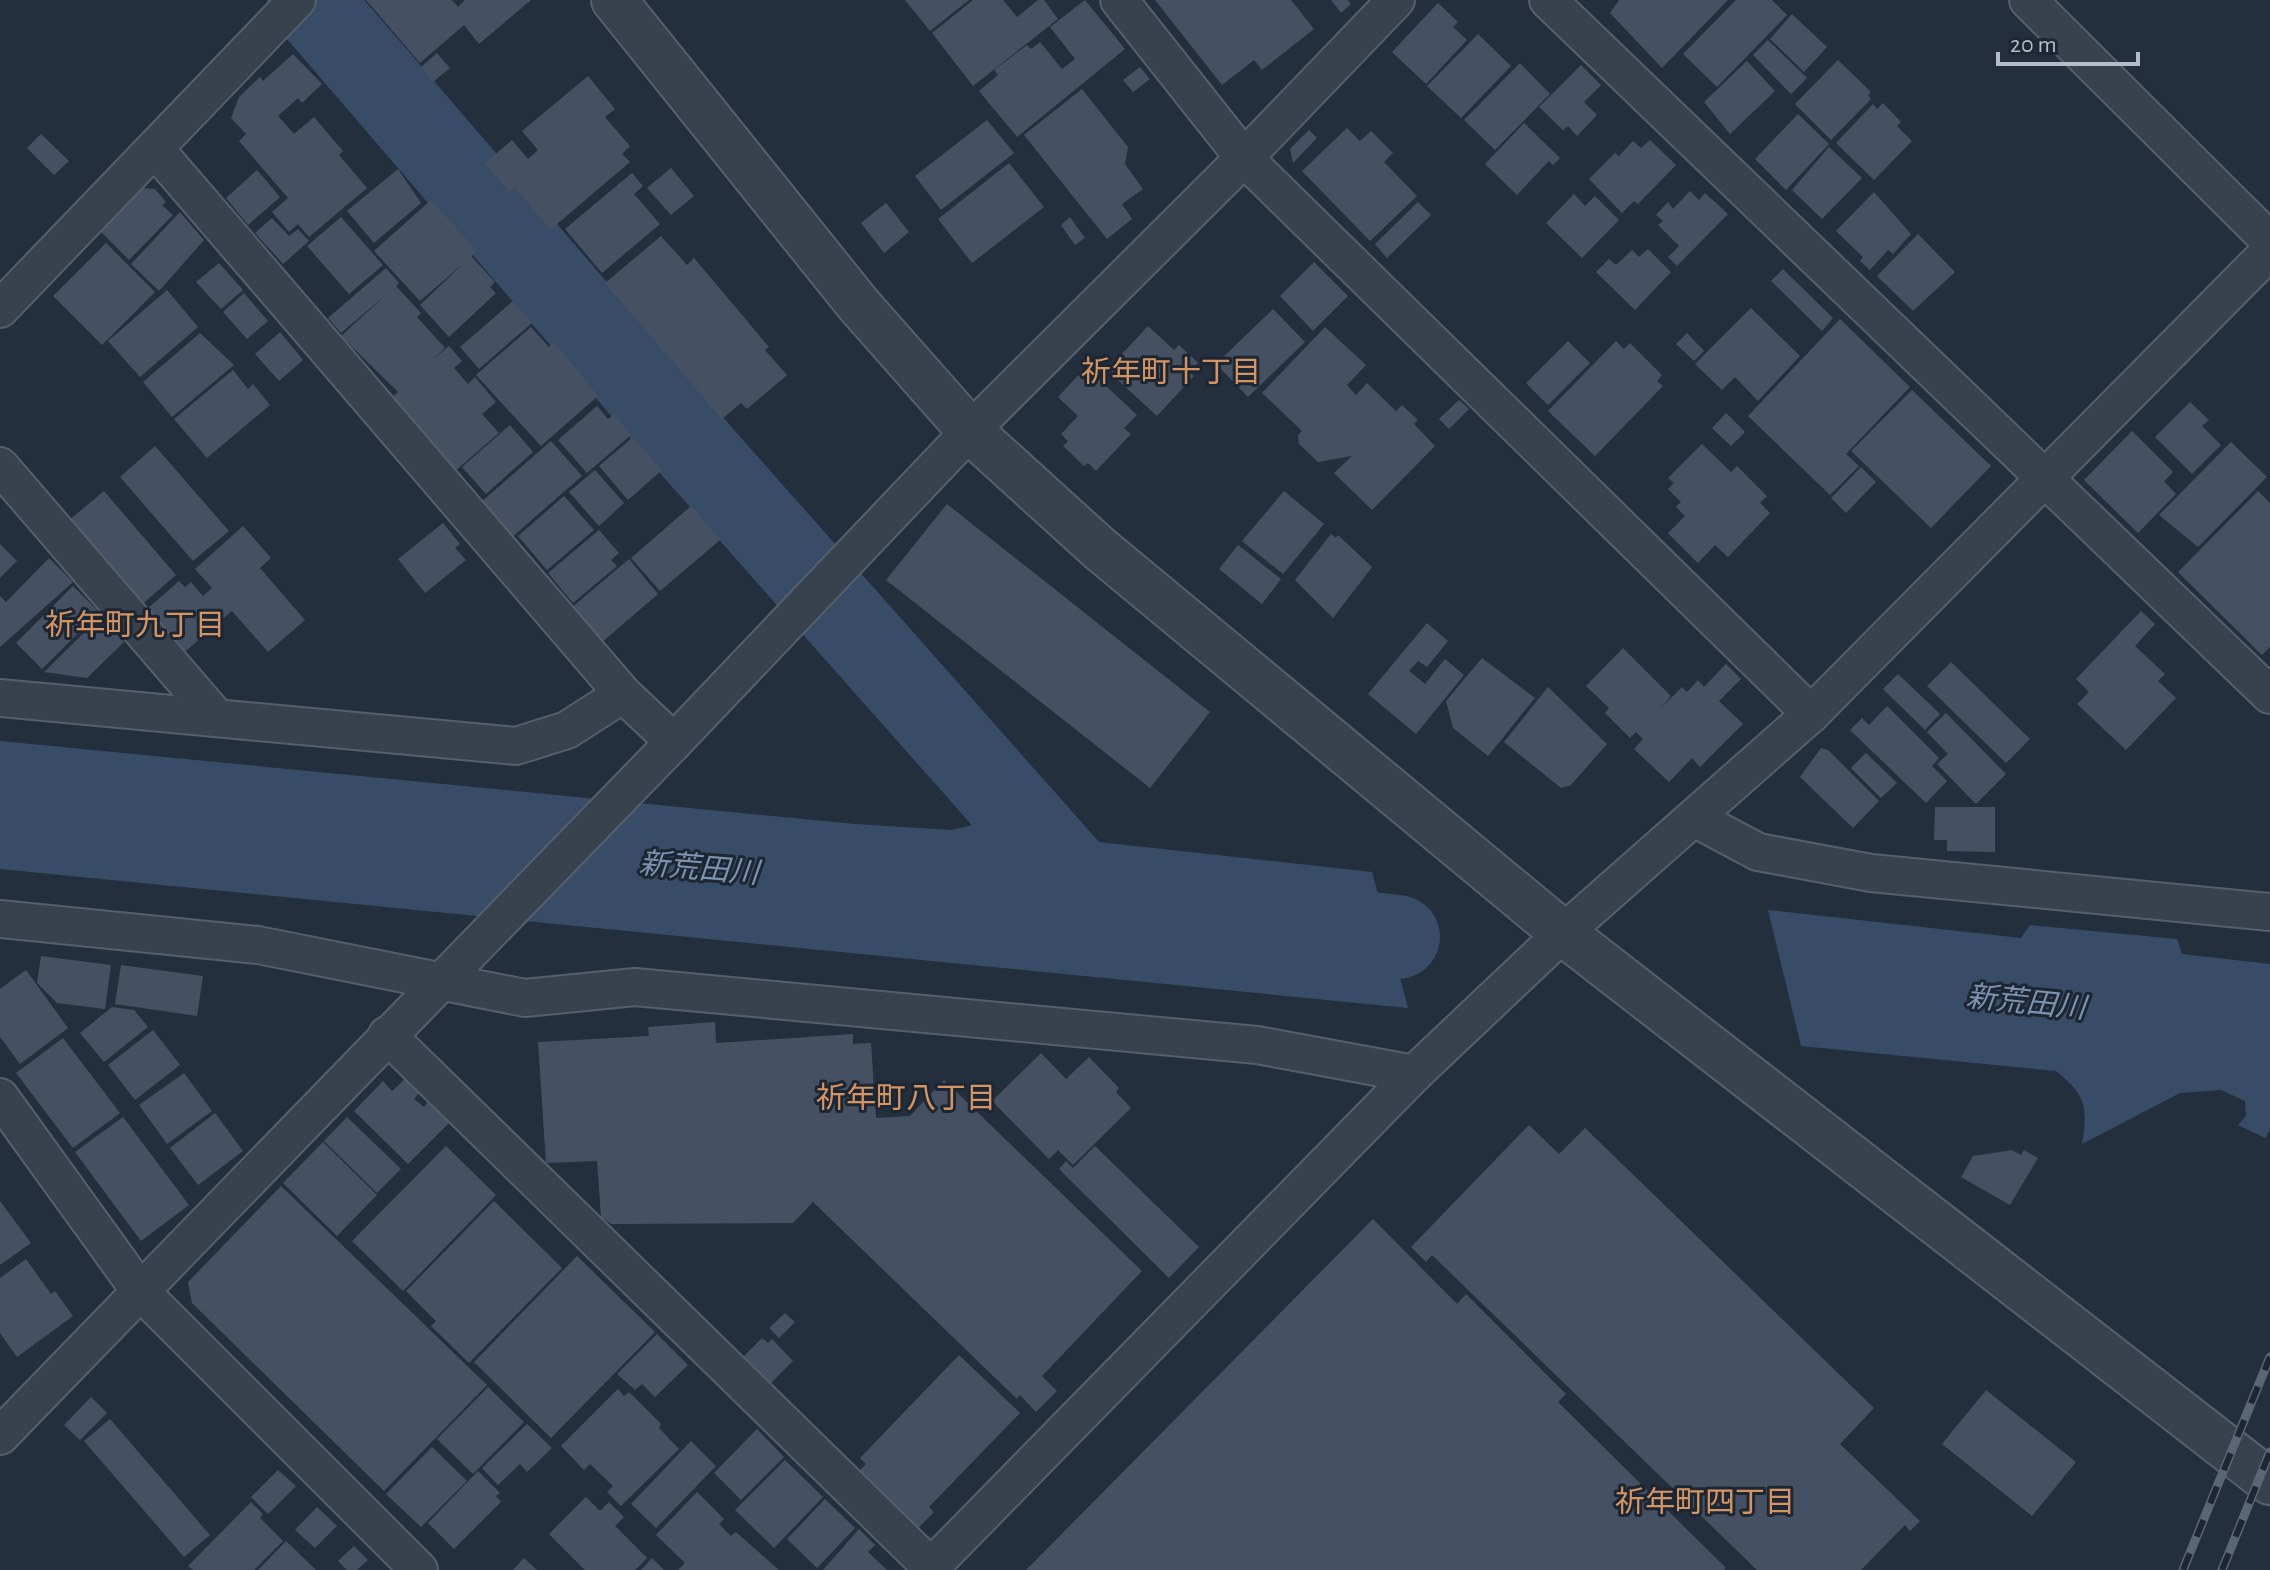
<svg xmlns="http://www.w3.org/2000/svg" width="2270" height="1570" viewBox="0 0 2270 1570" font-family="'Alegreya Sans','Noto Sans JP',sans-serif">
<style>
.water{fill:#394c67}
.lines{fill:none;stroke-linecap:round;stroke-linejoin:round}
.river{stroke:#394c67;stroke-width:84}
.building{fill:#455162}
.minor-casing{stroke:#565f6c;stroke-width:40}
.tertiary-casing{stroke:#565f6c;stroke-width:48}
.minor{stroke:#38414e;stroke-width:36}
.tertiary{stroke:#38414e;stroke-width:44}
.rail-casing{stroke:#5a6575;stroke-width:9}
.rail{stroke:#1d2633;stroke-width:6;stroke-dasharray:18;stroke-linecap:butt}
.labels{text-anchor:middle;stroke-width:6;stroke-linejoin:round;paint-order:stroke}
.neighbourhood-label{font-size:30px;fill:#d59563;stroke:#1d2633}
.water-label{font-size:30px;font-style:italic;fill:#7c92b1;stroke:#1d2633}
</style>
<rect width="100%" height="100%" fill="#242f3e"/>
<g class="water">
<polygon points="0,741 855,824 952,830 980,823 1051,821 1080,840 1372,872 1408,1008 0,869"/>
<path d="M1768,910L2021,938L2030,925L2177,939L2182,954L2270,964V1130L2265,1138L2238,1125L2246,1116L2245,1101L2221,1090L2180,1093L2082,1144C2088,1107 2086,1095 2056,1071L1801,1046Z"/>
</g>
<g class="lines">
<g class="river">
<polyline points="309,0 701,456 1097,903"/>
<polyline points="1273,923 1398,937"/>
</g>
</g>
<g class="building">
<polygon points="366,0 452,0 458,7 465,0 531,0 479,44 464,25 420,63"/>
<polygon points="905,0 969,0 930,31"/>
<polygon points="973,0 1003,0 1017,17 1038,0 1044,0 1058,19 973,86 932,33"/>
<polygon points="1085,0 1125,49 1017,137 979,91 998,75 994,70 1027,45 1031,49 1040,42 1062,69 1075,59 1050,27"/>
<polygon points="1155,0 1291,0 1314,29 1262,70 1254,60 1222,85"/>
<polygon points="1331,0 1348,0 1351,4 1341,13"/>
<polygon points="1619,0 1728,0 1662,68 1610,13"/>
<polygon points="1736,0 1772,0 1787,15 1717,87 1683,54"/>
<polygon points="1438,3 1458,22 1453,27 1467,40 1426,84 1392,52"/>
<polygon points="1792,14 1827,47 1804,72 1770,39"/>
<polygon points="1478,34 1511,66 1461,118 1427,86"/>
<polygon points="1768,40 1807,78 1791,94 1753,55"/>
<polygon points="437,53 450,68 433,82 421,67"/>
<polygon points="293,54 322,84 302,103 298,98 278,116 294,134 314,117 343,151 339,155 367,188 309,237 298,224 289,232 272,212 288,198 239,141 246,134 231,118 239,97 260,77 263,81"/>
<polygon points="1838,60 1871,92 1868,95 1871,99 1831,140 1795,104"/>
<polygon points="1747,61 1775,91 1730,134 1704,102"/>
<polygon points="1520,63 1550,94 1495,150 1464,120"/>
<polygon points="1581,65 1601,85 1584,102 1597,115 1577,136 1568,126 1563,130 1539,107"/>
<polygon points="1140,67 1150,79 1133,92 1123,80"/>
<polygon points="588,76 615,109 605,117 630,146 622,154 630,162 550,230 515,187 509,192 485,163 512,140 528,159 538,150 522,131"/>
<polygon points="1082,89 1128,147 1125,164 1143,189 1122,204 1132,219 1107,239 1024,135"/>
<polygon points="1883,103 1901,122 1897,126 1912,141 1874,180 1836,143 1873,104 1877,109"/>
<polygon points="1798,114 1829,144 1786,190 1755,159"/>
<polygon points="987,120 1014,153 941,210 915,176"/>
<polygon points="1524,123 1560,158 1553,165 1549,161 1517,195 1485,164"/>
<polygon points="1347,128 1360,141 1371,131 1393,153 1384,162 1417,196 1370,241 1302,171"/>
<polygon points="1309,130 1317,138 1293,163 1290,149"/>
<polygon points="41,134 69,161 54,175 27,148"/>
<polygon points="1650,140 1676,165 1638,204 1634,201 1622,213 1589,179 1615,153 1619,156 1633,141 1641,148"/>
<polygon points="1829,147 1862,178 1822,219 1792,190"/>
<polygon points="1009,163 1044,207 972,263 938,219"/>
<polygon points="671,168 694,196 671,215 647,188"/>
<polygon points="398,169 421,203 374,243 347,211"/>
<polygon points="257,170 280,197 248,225 226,198"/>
<polygon points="632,173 643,186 634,194 660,224 602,273 565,229"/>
<polygon points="143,188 155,189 166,202 162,205 173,215 129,260 101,232"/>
<polygon points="1690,191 1699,200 1705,193 1728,214 1677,266 1668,257 1679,246 1658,225 1663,221 1656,215 1668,202 1673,209"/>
<polygon points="1874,192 1911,234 1893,254 1888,250 1870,270 1860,261 1863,257 1836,231"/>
<polygon points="1574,194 1585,206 1595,196 1619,220 1582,258 1546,223"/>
<polygon points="431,200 477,251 471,256 495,282 490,287 496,293 449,337 420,305 464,263 420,301 374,251"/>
<polygon points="1418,202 1431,215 1387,258 1375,244"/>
<polygon points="886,203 909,232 884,253 861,223"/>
<polygon points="180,212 204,240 159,291 131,264"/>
<polygon points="341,217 383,265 349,294 307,246"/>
<polygon points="1070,217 1085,238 1075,245 1061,225"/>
<polygon points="272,218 289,236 298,229 309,241 283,264 255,233"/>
<polygon points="1918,234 1955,272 1913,311 1877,276"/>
<polygon points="661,236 687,265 694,258 769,347 765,350 787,375 747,409 741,403 722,419 605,283"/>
<polygon points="106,243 155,292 102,345 53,296"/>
<polygon points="1648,249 1671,272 1635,310 1596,272 1609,259 1616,265 1632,250 1639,257"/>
<polygon points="1314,262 1348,296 1313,331 1280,296"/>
<polygon points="219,263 243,290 221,309 196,282"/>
<polygon points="386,268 399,283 396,286 421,313 417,317 445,348 431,361 449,346 462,361 454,368 468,384 475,377 496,402 482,414 499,433 454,472 390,399 398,392 341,336 387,294 341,333 328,318"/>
<polygon points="1783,269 1833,318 1822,331 1771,281"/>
<polygon points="167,290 198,327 140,377 108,341"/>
<polygon points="244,293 268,321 247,339 223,312"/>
<polygon points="513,301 532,323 479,369 460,347"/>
<polygon points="1751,308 1800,356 1758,401 1735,377 1722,390 1695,364"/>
<polygon points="1273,309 1305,342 1248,397 1216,364"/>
<polygon points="1840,319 1910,387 1846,454 1859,466 1830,495 1748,416"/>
<polygon points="1148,326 1174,350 1179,345 1198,363 1189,372 1194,376 1157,416 1107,370"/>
<polygon points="531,327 549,347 554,342 598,396 541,446 476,375"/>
<polygon points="1325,327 1366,365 1347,385 1356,395 1367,383 1396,411 1402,405 1418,420 1414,424 1435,446 1372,510 1334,473 1352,456 1318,462 1299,444 1298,435 1302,431 1262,393"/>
<polygon points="280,332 303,360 279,381 255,354"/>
<polygon points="200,333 234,365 172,417 143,382"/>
<polygon points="1687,333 1704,351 1694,361 1676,344"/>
<polygon points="1568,341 1590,363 1548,405 1526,383"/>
<polygon points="1616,341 1624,349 1630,343 1662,375 1657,381 1663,386 1595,456 1548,411"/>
<polygon points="1086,367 1137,415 1124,428 1131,434 1096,471 1088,463 1084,466 1063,446 1068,441 1061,434 1078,416 1058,397"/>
<polygon points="233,370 248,389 253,384 270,405 207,458 174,419"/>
<polygon points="1912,390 1991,466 1931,528 1851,451"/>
<polygon points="1459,400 1469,409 1449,429 1439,419"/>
<polygon points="2190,402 2209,420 2202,426 2221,445 2192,474 2155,437"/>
<polygon points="597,406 608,419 614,414 631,435 587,473 558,440"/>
<polygon points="1726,413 1745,432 1731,446 1712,428"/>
<polygon points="510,425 533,452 486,494 462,467"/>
<polygon points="2132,431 2173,472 2164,481 2176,494 2138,533 2084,480"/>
<polygon points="633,437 662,470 628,500 599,466"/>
<polygon points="551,441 582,476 511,538 480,503"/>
<polygon points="2231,442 2267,477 2198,547 2159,515"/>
<polygon points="1702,444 1731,472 1737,466 1767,496 1760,503 1770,513 1728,557 1715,545 1698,563 1668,533 1685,516 1676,507 1681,502 1668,489 1674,483 1668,478"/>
<polygon points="155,446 229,531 193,561 120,477"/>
<polygon points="1861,467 1876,482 1846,513 1831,498"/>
<polygon points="595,470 624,503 599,526 569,492"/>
<polygon points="104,491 176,575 140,606 68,521"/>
<polygon points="1284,491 1324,524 1283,574 1242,541"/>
<polygon points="2258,491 2270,503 2270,647 2262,655 2178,572"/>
<polygon points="564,496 594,530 547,570 518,536"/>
<polygon points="947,504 1210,712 1150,788 886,580"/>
<polygon points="691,506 720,540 660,591 631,558"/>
<polygon points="443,523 460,544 455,548 466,560 425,593 398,559"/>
<polygon points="243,526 271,558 260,568 305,620 268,652 232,611 181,655 145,611 179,581 185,587 191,582 203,596 212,588 195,569"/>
<polygon points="599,530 619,553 611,560 617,566 573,603 548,573"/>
<polygon points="1331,534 1336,538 1338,535 1372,567 1333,618 1295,580"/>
<polygon points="0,544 17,561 0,578"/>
<polygon points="1238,545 1281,579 1262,604 1219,569"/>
<polygon points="49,558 73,582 0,647 0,596 6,602"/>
<polygon points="629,559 658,594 601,643 571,608"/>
<polygon points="73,586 99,612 42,669 16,643"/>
<polygon points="2141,611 2155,624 2135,646 2165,674 2158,681 2176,698 2126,750 2077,704 2089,692 2076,679"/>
<polygon points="100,617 124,642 87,678 44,672"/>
<polygon points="1427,623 1448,641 1427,667 1418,661 1409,671 1425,684 1445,659 1464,675 1416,734 1368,694"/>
<polygon points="1623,648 1671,696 1660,709 1682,687 1687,692 1698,680 1704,687 1726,664 1741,679 1719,701 1743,724 1700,767 1692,758 1669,782 1634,749 1643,739 1636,732 1630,738 1605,713 1609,708 1586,686"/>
<polygon points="1482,658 1535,698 1488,756 1453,728 1446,701"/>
<polygon points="1951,662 2030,739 2006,763 1927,686"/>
<polygon points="1898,674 1940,714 1925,730 1883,689"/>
<polygon points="1548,687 1607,744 1571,785 1561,788 1504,742"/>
<polygon points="1887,706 1939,758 1932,766 1947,781 1926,803 1850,730 1862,718 1869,725"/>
<polygon points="1946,713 2006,774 1976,804 1937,764 1948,754 1927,732"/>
<polygon points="1821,748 1828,750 1879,801 1853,828 1800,777"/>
<polygon points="1866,753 1897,783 1881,798 1851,768"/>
<polygon points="1935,807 1995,807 1995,852 1947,851 1947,840 1934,840"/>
<polygon points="41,956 111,965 105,1009 57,1003 37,983"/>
<polygon points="121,965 203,976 197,1016 115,1004"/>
<polygon points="26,970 68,1028 20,1064 0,1037 0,989"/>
<polygon points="112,1007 134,1010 148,1027 104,1062 80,1033"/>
<polygon points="715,1022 716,1043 853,1034 853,1044 871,1043 876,1118 910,1116 944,1080 1142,1271 1042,1376 1057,1391 1036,1412 1020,1395 1017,1399 813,1202 793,1223 611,1224 601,1217 597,1161 546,1163 538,1042 649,1036 648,1027"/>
<polygon points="153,1030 180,1065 135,1100 108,1065"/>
<polygon points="63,1038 120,1113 73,1148 16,1073"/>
<polygon points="1041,1053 1066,1079 1089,1057 1119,1088 1116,1092 1131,1108 1073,1165 1058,1150 1049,1159 992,1101"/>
<polygon points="184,1073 212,1111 167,1144 139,1105"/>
<polygon points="405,1079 419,1093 414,1099 424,1107 428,1102 449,1123 408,1164 354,1111 383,1081 392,1091"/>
<polygon points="215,1113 243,1151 198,1185 170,1148"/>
<polygon points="123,1117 189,1205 141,1241 75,1152"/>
<polygon points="347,1117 401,1169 377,1193 324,1141"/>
<polygon points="1529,1125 1559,1154 1585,1128 1874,1408 1840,1444 1920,1521 1910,1531 1905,1525 1861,1570 1757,1570 1432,1255 1426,1262 1411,1247"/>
<polygon points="323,1142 377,1195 337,1236 283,1183"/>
<polygon points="446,1146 496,1195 403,1291 352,1241"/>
<polygon points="1095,1146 1199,1247 1169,1278 1059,1169 1066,1161 1073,1168"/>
<polygon points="2012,1150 2021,1155 2024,1150 2038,1158 2010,1205 1961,1177 1973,1156"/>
<polygon points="281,1186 487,1385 384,1491 192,1303 188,1282"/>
<polygon points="0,1201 31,1243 0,1265"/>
<polygon points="494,1201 562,1268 469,1363 431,1326 436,1321 406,1291"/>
<polygon points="1373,1219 1457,1304 1466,1294 1566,1394 1558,1402 1726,1568 1724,1570 1026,1570"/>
<polygon points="577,1256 655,1332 551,1438 474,1362"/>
<polygon points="26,1259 51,1294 55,1291 73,1316 17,1357 0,1333 0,1278"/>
<polygon points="785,1313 795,1322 779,1338 769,1328"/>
<polygon points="657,1334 688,1365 655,1397 642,1384 635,1390 617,1374"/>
<polygon points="762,1338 768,1343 772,1339 793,1361 770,1384 743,1357"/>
<polygon points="959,1355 1020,1413 929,1507 934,1512 918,1528 859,1471 866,1464 860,1458"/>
<polygon points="488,1387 524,1422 473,1474 437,1439"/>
<polygon points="618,1389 624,1396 629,1392 661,1424 659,1428 679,1449 621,1506 607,1492 613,1486 590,1464 584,1470 561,1446"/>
<polygon points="1986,1390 2076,1462 2032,1516 1942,1444"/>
<polygon points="91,1397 107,1413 80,1440 64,1425"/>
<polygon points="110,1419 210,1535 184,1557 84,1441"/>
<polygon points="527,1424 552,1448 527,1472 520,1464 498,1485 482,1468"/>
<polygon points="757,1429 784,1457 741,1500 714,1473"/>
<polygon points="691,1441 716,1466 656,1528 631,1504"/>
<polygon points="432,1447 467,1481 421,1527 386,1494"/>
<polygon points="785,1460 823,1497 774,1548 735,1510"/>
<polygon points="278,1470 296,1486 268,1514 251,1497"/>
<polygon points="478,1471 500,1493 496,1496 501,1502 454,1549 428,1523"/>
<polygon points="697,1492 724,1519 719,1524 731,1536 736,1532 779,1570 678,1570 685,1563 656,1535"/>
<polygon points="586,1497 600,1511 609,1502 624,1517 615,1526 647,1558 635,1570 585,1570 549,1534"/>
<polygon points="825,1499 855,1528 817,1568 787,1539"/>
<polygon points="251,1502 263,1514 260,1518 283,1541 254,1570 193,1570 188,1566"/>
<polygon points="317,1507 337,1526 315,1548 295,1530"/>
<polygon points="859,1529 875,1545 868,1552 887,1570 823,1570"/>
<polygon points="286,1541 316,1570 258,1570"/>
<polygon points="354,1546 368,1560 357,1570 347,1570 338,1561"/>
<polygon points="524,1558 537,1570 513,1570"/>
<polygon points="652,1558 664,1570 641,1570"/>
</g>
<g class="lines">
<g class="minor-casing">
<g id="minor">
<polyline points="1119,0 1244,158 1811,714"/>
<polyline points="1548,0 2270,695"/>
<polyline points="2028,0 2270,241"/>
<polyline points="156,150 623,694 674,742"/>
<polyline points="0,309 297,0"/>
<polyline points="0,466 216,717"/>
<polyline points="0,698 516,746 567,730 623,694"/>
<polyline points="1696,819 1758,852 1871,873 2270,912"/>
<polyline points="0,919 258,945 525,998 635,987 1257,1045 1414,1074"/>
<polyline points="387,1035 931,1567"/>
<polyline points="0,1097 140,1291 419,1570"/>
<polyline points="0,1436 674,742 970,431 1244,158 1396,0"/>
<polyline points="928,1570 1414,1074 1563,933 1811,714 2270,251"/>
</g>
</g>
<g class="tertiary-casing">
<polyline id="tertiary" points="614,0 858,304 970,431 1100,549 1563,933 2270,1482"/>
</g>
<use href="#minor" class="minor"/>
<use href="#tertiary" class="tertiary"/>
<g class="rail-casing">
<g id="rail">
<polyline points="2183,1570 2270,1357"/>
<polyline points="2222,1570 2270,1452"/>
</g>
</g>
<use href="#rail" class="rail"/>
</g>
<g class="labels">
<g class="neighbourhood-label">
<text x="1171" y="382">祈年町十丁目</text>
<text x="135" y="635">祈年町九丁目</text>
<text x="906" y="1108">祈年町八丁目</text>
<text x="1705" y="1512">祈年町四丁目</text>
</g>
<g class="water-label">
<text transform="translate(699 868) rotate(5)" y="10">新荒田川</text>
<text transform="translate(2026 1002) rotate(6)" y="10">新荒田川</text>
</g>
</g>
<path d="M1998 52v12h140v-12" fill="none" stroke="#b4bcc9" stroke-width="4"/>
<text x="2010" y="52" font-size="24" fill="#b4bcc9" stroke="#1d2633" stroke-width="6" paint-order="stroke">20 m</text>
</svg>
